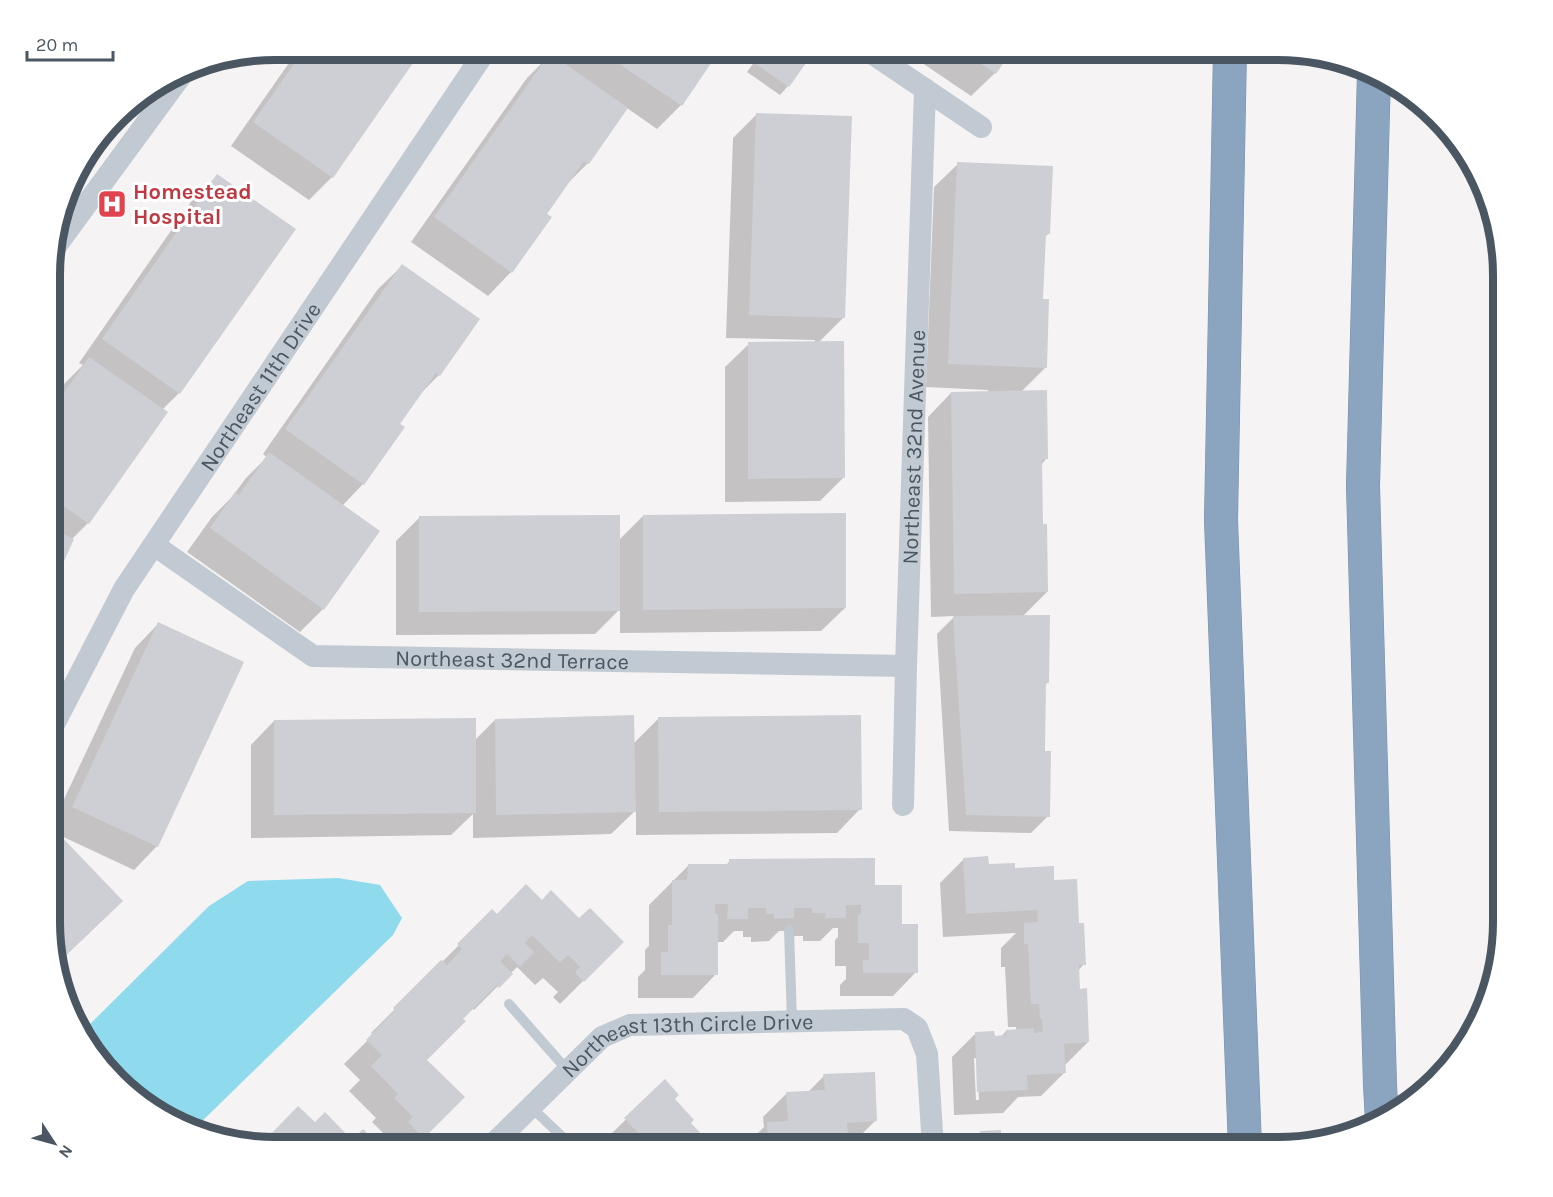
<svg xmlns="http://www.w3.org/2000/svg" width="1553" height="1197" viewBox="0 0 1553 1197" font-family="Karla,sans-serif">
<style>
.water{fill:#90daee}
.shadow{fill:#0003;fill-rule:evenodd}
.building{fill:#cdcfd5}
.lines{fill:none;stroke-linecap:round;stroke-linejoin:round}
.motorway-casing{stroke:#7690ad;stroke-width:34}
.service{stroke:#c1cad2;stroke-width:10}
.minor{stroke:#c1cad2;stroke-width:22}
.motorway{stroke:#8ba5c1;stroke-width:33}
.labels{text-anchor:middle;stroke-width:6;stroke-linejoin:round;paint-order:stroke}
.health-label{font-size:22px;font-weight:bold;fill:#be3a42;stroke:#fff;text-anchor:start}
.street-label{font-size:22px;fill:#4a5661;stroke:#fff}
.rim{fill:none;stroke:#4a5661;stroke-width:8}
</style>
<rect width="100%" height="100%" fill="#f5f3f3"/>
<polygon class="water" points="338,878 380,885 402,918 393,935 192,1131 127,1092 81,1033 209,906 248,881"/>
<g class="shadow">
<polygon points="298,50 420,50 332,177 309,200 231,146"/>
<polygon points="549,50 718,50 681,105 657,129 627,108 588,163 566,185 545,214 511,272 488,296 411,242 527,78 549,56 546,54"/>
<polygon points="763,50 784,50 804,63 788,86 780,95 747,72"/>
<polygon points="903,50 1010,50 995,73 971,96"/>
<polygon points="757,114 844,317 818,343 844,477 820,501 725,502 725,367 749,344 815,343 815,340 726,338 733,138"/>
<polygon points="958,164 1048,234 1044,238 1042,300 1045,368 1021,392 1046,459 1041,465 1042,525 1047,592 1022,617 1048,682 1045,685 1043,752 1048,816 1031,833 949,831 937,634 955,616 931,617 928,417 951,393 988,392 988,390 926,387 934,187"/>
<polygon points="217,176 179,393 162,410 88,523 73,538 51,586 51,403 65,383 83,365 79,363 193,199"/>
<polygon points="402,266 478,319 439,375 417,397 398,424 363,484 342,506 323,609 300,632 187,552 212,517 232,497 246,478 267,457 263,454 378,289"/>
<polygon points="1503,294 1503,307 1501,307"/>
<polygon points="643,516 845,608 821,631 620,633 620,609 595,634 396,635 396,541 420,517 618,541"/>
<polygon points="158,624 157,846 134,870 57,834 50,831 50,829 135,648"/>
<polygon points="659,718 860,809 837,833 636,835 636,810 611,834 473,838 473,814 451,835 251,838 251,745 274,721 474,741 495,720 633,744"/>
<path d="M964,859L987,866L1013,869L1052,882L1077,924L1084,964L1078,971L1079,990L1088,1042L1064,1066V1073L1041,1096L1018,1097L1003,1113L954,1115L952,1057L975,1034L994,1037H1001L1006,1031H1016V1027H1008L1005,967H1001V948L1016,933L943,937L940,883ZM974,1058H977L979,1100H976Z"/>
<polygon points="730,861 874,887 901,925 916,972 893,996 840,996 840,985 846,979 846,966 835,966 835,940 838,937 838,928 833,928 820,941 803,941 803,936 789,936 789,931 779,931 769,941 751,942 751,937 743,937 743,931 734,931 723,942 716,942 716,974 693,998 638,998 638,977 645,970 645,950 649,946 649,905 688,866 725,866"/>
<polygon points="542,902 622,942 560,1004 553,997 558,992 543,978 535,985 517,967 474,1010 472,1007 425,1060 463,1097 413,1147 386,1147 391,1141 372,1122 376,1118 349,1091 360,1080 344,1064 373,1035 371,1033 492,912 497,916"/>
<polygon points="824,1076 876,1120 852,1144 834,1145 831,1147 744,1147 764,1127 763,1117 787,1093 808,1092"/>
<polygon points="665,1081 673,1099 689,1123 711,1147 606,1147 602,1143"/>
<polygon points="981,1132 1029,1142 1068,1139 1068,1147 966,1147"/>
</g>
<g class="building">
<polygon points="304,50 422,50 333,178 253,122"/>
<polygon points="598,50 720,50 682,106"/>
<polygon points="764,50 786,50 806,63 789,87 754,63"/>
<polygon points="961,50 1012,50 996,74"/>
<polygon points="550,53 628,108 589,164 584,161 547,214 552,217 512,273 434,217"/>
<polygon points="756,113 852,116 845,318 749,315"/>
<polygon points="957,162 1053,166 1050,234 1046,234 1043,299 1049,299 1047,368 948,364"/>
<polygon points="217,174 296,229 180,394 102,339"/>
<polygon points="402,264 480,319 440,376 436,373 400,424 405,427 364,485 285,429"/>
<polygon points="844,341 845,478 748,479 748,342"/>
<polygon points="89,357 168,412 89,524 51,497 51,411"/>
<polygon points="1047,390 1048,459 1042,459 1043,524 1047,524 1048,592 954,594 951,392"/>
<polygon points="269,452 380,531 324,610 210,528 235,492 239,495"/>
<polygon points="846,513 846,608 643,610 643,515"/>
<polygon points="620,515 620,611 419,612 419,516"/>
<polygon points="51,528 74,539 51,590"/>
<polygon points="1050,615 1049,683 1046,682 1045,751 1051,751 1050,817 966,815 953,616"/>
<polygon points="158,622 244,662 158,847 72,807"/>
<polygon points="634,715 636,812 496,815 495,719"/>
<polygon points="861,715 862,810 659,812 658,717"/>
<polygon points="476,718 476,813 274,815 274,720"/>
<polygon points="56,831 123,901 57,964 50,937 50,836"/>
<polygon points="988,856 989,864 1015,863 1015,868 1054,866 1054,880 1077,879 1079,923 1084,923 1086,965 1079,965 1080,989 1087,988 1089,1042 1064,1044 1066,1073 1027,1075 1028,1090 977,1092 975,1032 994,1031 995,1036 1006,1035 1006,1030 1034,1028 1034,1033 1043,1032 1042,1019 1040,1019 1039,1004 1031,1004 1028,944 1024,944 1024,923 1038,922 1037,910 966,914 963,858"/>
<polygon points="875,858 875,885 902,885 902,924 918,924 918,973 863,973 863,960 869,960 869,943 858,943 858,915 861,914 861,905 846,905 846,918 825,918 826,913 812,913 812,908 794,908 794,918 774,919 774,914 766,914 766,908 748,908 748,919 727,919 728,904 715,904 715,914 718,914 718,975 661,975 661,952 668,952 668,925 672,925 672,880 687,880 688,864 729,864 729,859"/>
<polygon points="526,884 542,900 551,890 579,918 590,908 624,942 584,982 575,973 580,967 568,955 560,963 532,935 525,943 534,952 520,967 507,954 500,961 513,974 499,988 497,985 463,1019 466,1021 427,1060 465,1097 424,1138 408,1122 413,1117 394,1098 398,1094 371,1066 382,1055 366,1040 395,1010 393,1008 441,960 447,965 462,949 457,944 492,909 497,914"/>
<polygon points="875,1072 877,1121 847,1123 848,1133 810,1135 811,1147 768,1147 767,1122 788,1121 786,1092 825,1090 823,1074"/>
<polygon points="665,1079 679,1095 675,1099 694,1120 691,1123 713,1147 651,1147 624,1118"/>
<polygon points="298,1106 315,1122 325,1112 352,1140 363,1129 382,1147 261,1147 252,1145 265,1132 269,1136"/>
<polygon points="1001,1130 1001,1134 1030,1133 1031,1140 1069,1138 1070,1147 982,1147 980,1131"/>
</g>
<g class="lines">
<g class="motorway-casing">
<g id="motorway">
<polyline points="1230,50 1221,520 1245,1147"/>
<polyline points="1374,73 1363,486 1380,1085 1382,1121"/>
</g>
</g>
<g class="service">
<polyline points="789,930 792,1021"/>
<polyline points="509,1004 568,1071"/>
<polyline points="531,1107 573,1147"/>
</g>
<g class="minor">
<polyline points="867,50 981,127"/>
<polyline points="51,249 56,246 183,73"/>
<path id="s1" d="M154,545L313,656L906,666"/>
<path id="s2" d="M50,732L124,589L486,50"/>
<path id="s3" d="M903,805L906,666L925,89"/>
<path id="s4" d="M490,1147L602,1037L630,1025L904,1019L917,1028L927,1054L933,1147"/>
</g>
<use href="#motorway" class="motorway"/>
</g>
<defs>
<g id="hospital-square" transform="scale(1.5)"><rect x="-9" y="-9" width="18" height="18" rx="4" fill="#e0444e" stroke="#fff"/><path d="M-5-5h3v3.5h4V-5h3V5h-3V1.5h-4V5h-3Z" fill="#fff"/></g>
</defs>
<g fill-rule="evenodd">
<use href="#hospital-square" x="112" y="204"/>
</g>
<g class="labels">
<g class="health-label">
<text x="133" y="199">Homestead<tspan x="133" dy="25">Hospital</tspan></text>
</g>
<g class="street-label">
<text dy="8" stroke="none"><textPath href="#s2" startOffset="405">Northeast 11th Drive</textPath></text>
<text dy="8" stroke="none"><textPath href="#s3" startOffset="358">Northeast 32nd Avenue</textPath></text>
<text dy="8" stroke="none"><textPath href="#s1" startOffset="393">Northeast 32nd Terrace</textPath></text>
<text dy="8" stroke="none"><textPath href="#s4" startOffset="238">Northeast 13th Circle Drive</textPath></text>
</g>
</g>
<path d="M0 0H1553V1197H0ZM275 60H1278A215 215 0 0 1 1493 275V922A215 215 0 0 1 1278 1137H275A215 215 0 0 1 60 922V275A215 215 0 0 1 275 60Z" fill="#fff" fill-rule="evenodd"/>
<path class="rim" d="M275 60H1278A215 215 0 0 1 1493 275V922A215 215 0 0 1 1278 1137H275A215 215 0 0 1 60 922V275A215 215 0 0 1 275 60Z"/>
<g transform="translate(54 1143) rotate(126)" stroke="#ffffff" stroke-width="4.5" paint-order="stroke">
<path d="M0-4.5L10 22L0 15L-10 22Z" fill="#4a5661"/>
<text y="-9" font-size="16" font-weight="bold" text-anchor="middle" fill="#4a5661">N</text>
</g>
<path d="M27 51v9h86v-9" fill="none" stroke="#4a5661" stroke-width="3"/>
<text x="36" y="51" font-size="18" fill="#4a5661" stroke="#ffffff" stroke-width="4.5" paint-order="stroke">20 m</text>
</svg>
